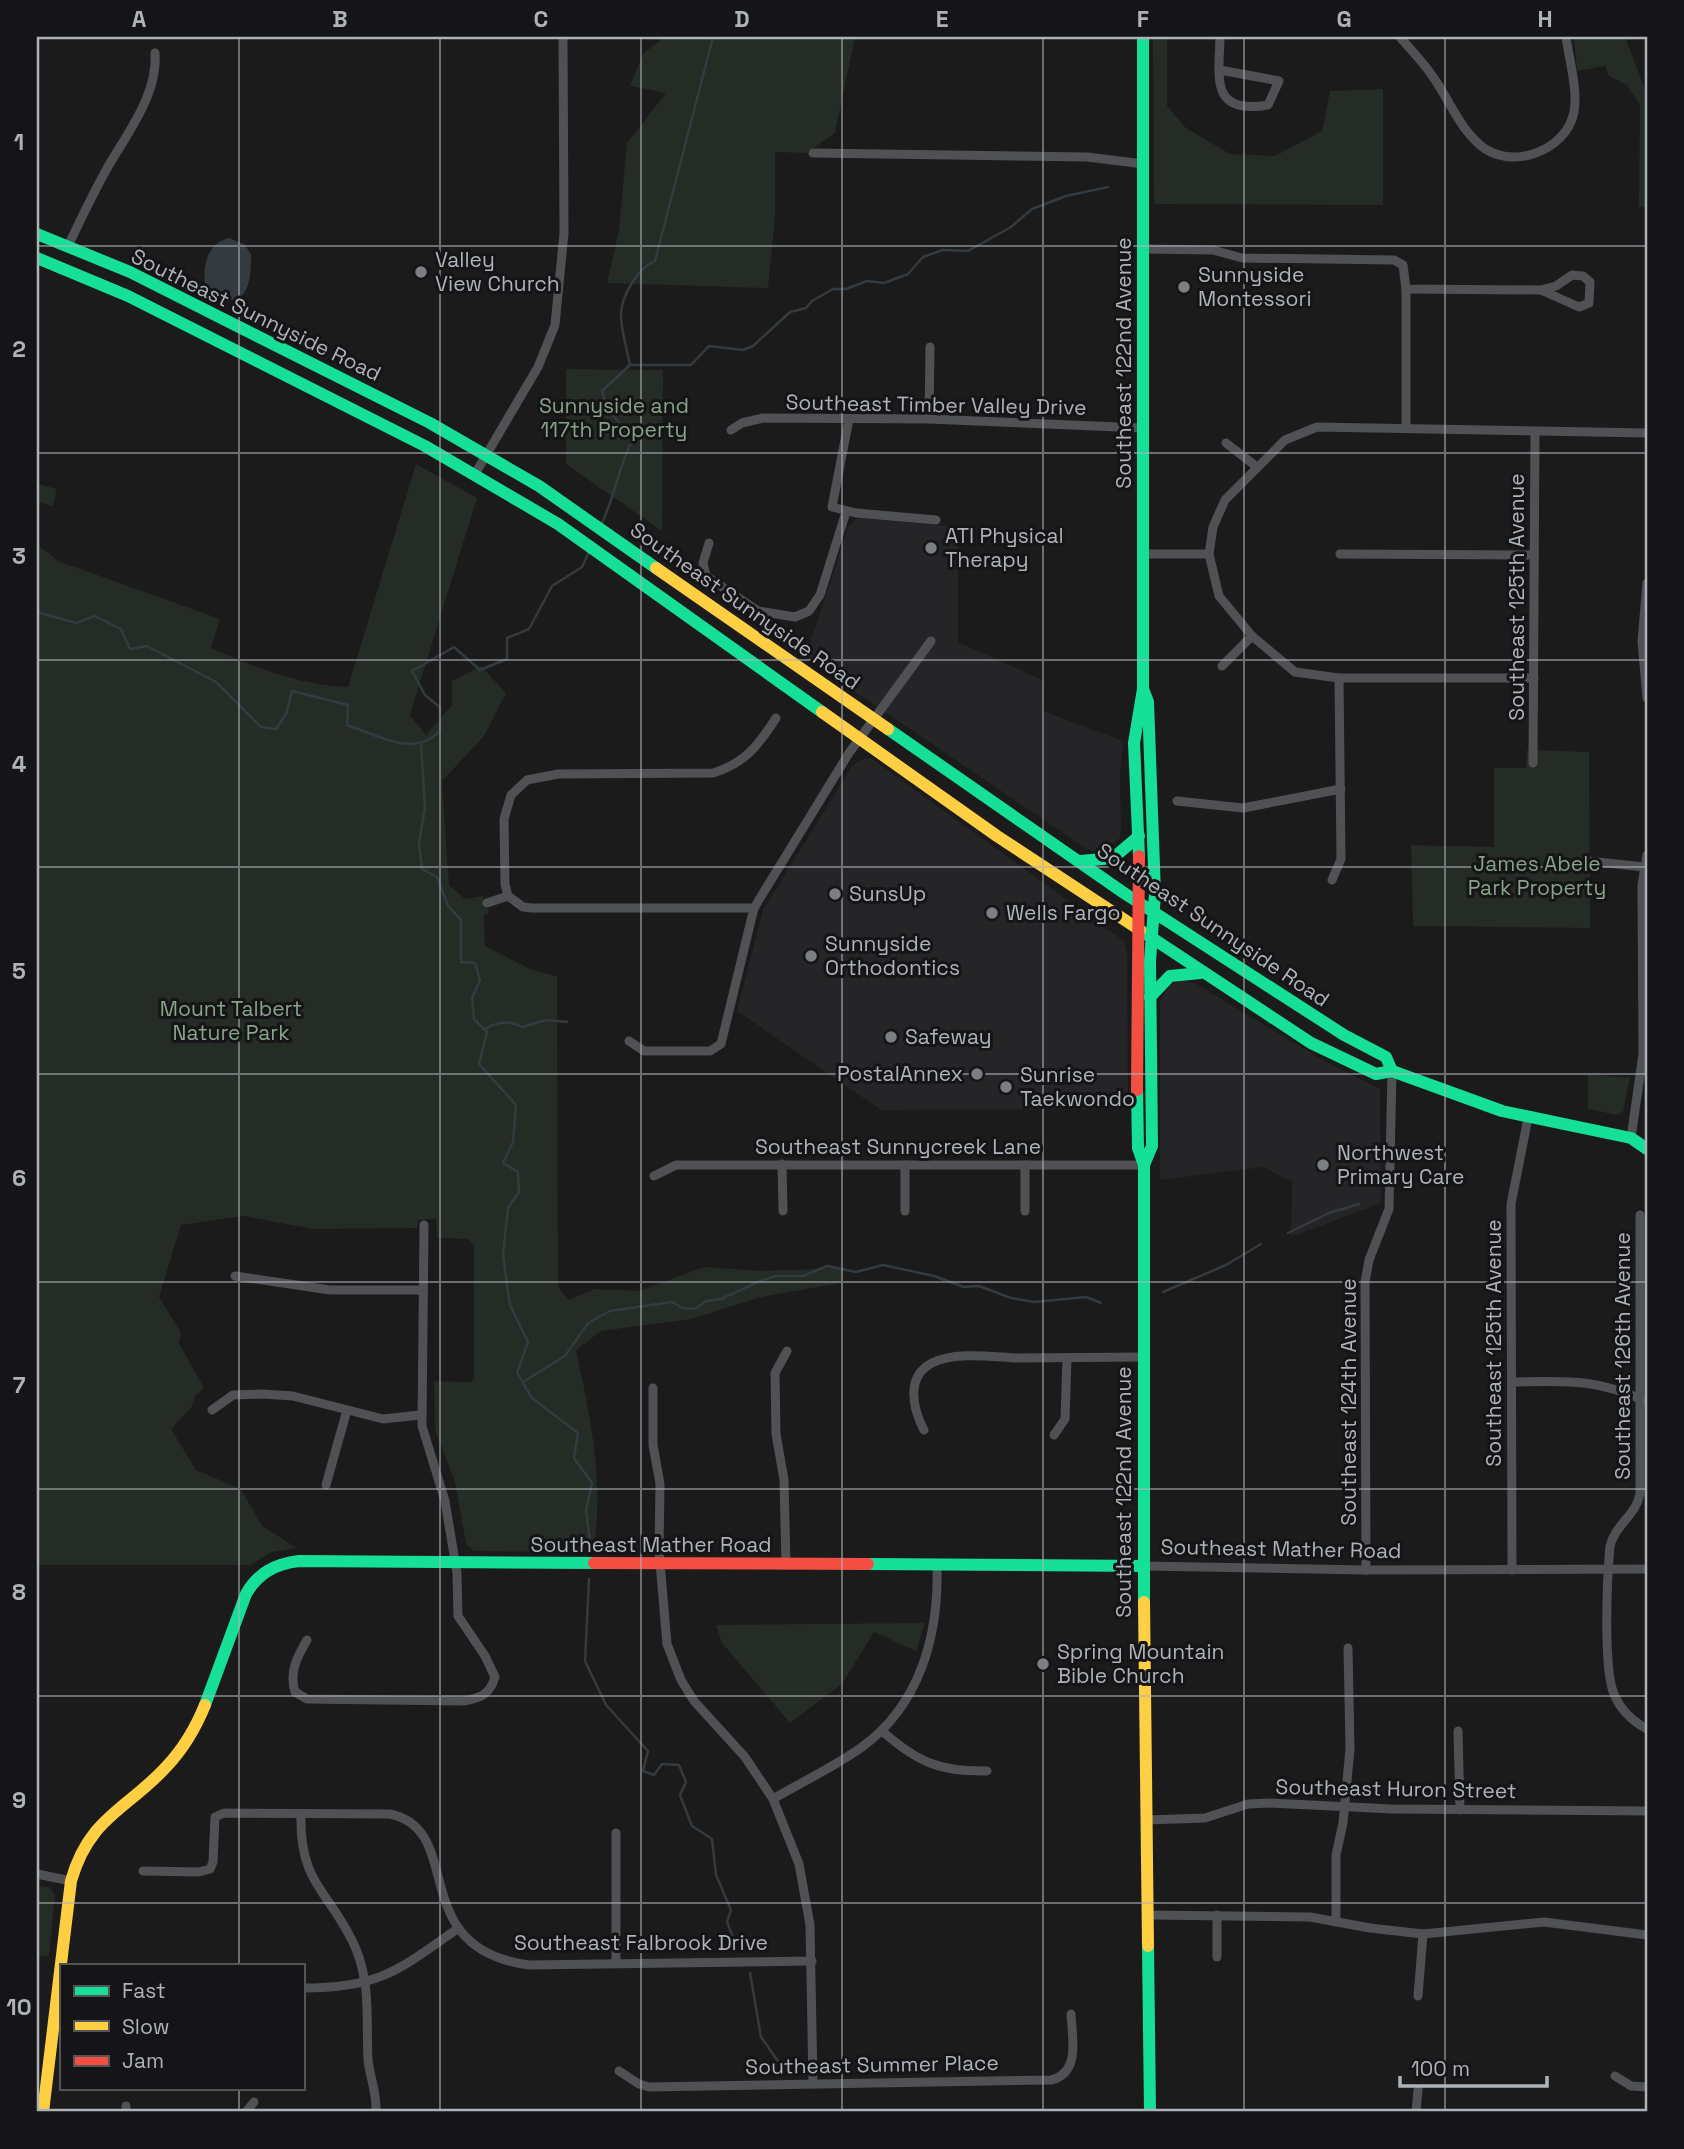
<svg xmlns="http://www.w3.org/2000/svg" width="1684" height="2149" viewBox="0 0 1684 2149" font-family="'Space Grotesk',sans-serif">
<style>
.built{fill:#252527}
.green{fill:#252b25}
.water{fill:#333b40}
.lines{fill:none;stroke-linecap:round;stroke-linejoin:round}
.stream{stroke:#333b40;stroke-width:2.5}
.street{stroke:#505154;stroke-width:9}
.fast{stroke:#16e098;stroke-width:12}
.slow{stroke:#ffcf43;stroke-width:12}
.jam{stroke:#f24e42;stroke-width:12}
.grid{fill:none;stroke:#aeb3ba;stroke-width:2;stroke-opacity:0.55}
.poi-dot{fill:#7b7e82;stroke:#151517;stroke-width:2.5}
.labels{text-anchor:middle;stroke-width:6;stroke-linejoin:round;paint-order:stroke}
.poi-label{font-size:21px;fill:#aeb3ba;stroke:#151517;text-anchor:start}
.street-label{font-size:21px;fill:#aeb3ba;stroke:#151517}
.park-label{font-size:21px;fill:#88a388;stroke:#151517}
.neatline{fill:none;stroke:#aeb3ba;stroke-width:2.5}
.grid-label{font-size:23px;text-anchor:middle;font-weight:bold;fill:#aeb3ba}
</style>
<rect width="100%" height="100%" fill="#1b1b1b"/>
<g class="built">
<polygon points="858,518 958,527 958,642 1045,681 1043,711 1123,741 1120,774 1121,831 1120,838 1106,849 1095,852 1087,849 805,658 849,525"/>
<polygon points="871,758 1124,941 1127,953 1128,1109 881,1110 737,1011 763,910 852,766 862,759"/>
<polygon points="1181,980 1195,983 1321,1059 1380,1089 1381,1203 1291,1237 1292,1182 1264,1167 1160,1180 1160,1002 1169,986"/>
</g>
<g class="green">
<polygon points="664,37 855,37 835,133 806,153 775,152 775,216 768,288 607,283 619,230 627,143 666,93 630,86 643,54"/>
<polygon points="1153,37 1167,37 1167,106 1186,128 1230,154 1275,156 1322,131 1330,91 1383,89 1383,205 1154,204"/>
<polygon points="1574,37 1625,37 1647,95 1645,141 1647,207 1639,207 1640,105 1627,85 1609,76 1605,66 1577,71"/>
<polygon points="566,369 663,370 662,531 566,464"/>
<path d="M416,464L477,498L410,715L426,735L452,705V681L481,666L506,693L484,736L442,781L449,885L465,899L483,896L489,913L484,915L485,946L530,969L557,977L558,1286L568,1300L595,1289L639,1291L704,1267L763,1271L842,1268V1283L761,1297L691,1319L601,1331L576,1350C590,1415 604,1479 594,1546L558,1542V1552L474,1551L466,1544L455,1482L435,1430L434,1381L471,1382L474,1378V1246L469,1239L437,1238L436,1219L418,1220L417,1228L313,1229L244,1216L181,1225L159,1297L181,1333L179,1343L204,1388L195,1396L191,1408L171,1429L196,1470L241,1489L262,1526L297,1548L272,1552L250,1565H37V544L58,561L220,619L211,648C256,668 298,685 348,687Z"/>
<polygon points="38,484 57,489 53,506 37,502"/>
<polygon points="1527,750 1589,752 1590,928 1413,926 1411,845 1494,847 1494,768 1526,768"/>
<polygon points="1588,1074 1630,1078 1623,1112 1617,1115 1588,1109"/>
<polygon points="925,1623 916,1651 874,1632 842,1684 790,1723 722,1643 716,1625"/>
<polygon points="37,1886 49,1887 55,1895 49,1956 37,1957"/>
</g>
<path class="water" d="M229,238L244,244L251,254C251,271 251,294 234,301L205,288C203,268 205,244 229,238Z"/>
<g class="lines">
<g class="stream">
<polyline points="630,365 691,365 709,346 743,350 753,346 790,312 806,308 812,301 833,289 846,289 867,281 884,283 908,274 923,257 943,250 968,251 1011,227 1032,209 1066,196 1108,187"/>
<path d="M602,523C615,496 618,468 632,441L606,405L602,391L630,365C627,349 621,331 621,315C621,296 638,268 655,261L713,37"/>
<path d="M37,607L40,613L76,623L95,616L121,629L130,649L147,646L216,682L261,727L276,729L286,714L292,691L348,705L347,725C376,734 413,759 440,731V707L425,695L412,671L454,647L480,670L507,659V638L529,629L552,586L582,567L589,552"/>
<polyline points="421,743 425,808 419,843 422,869 437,877 448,906 461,920 461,962 475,963 480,980 472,998 474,1019 487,1032 479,1064 516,1105 513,1142 503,1163 518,1172 519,1192 508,1208 503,1255 510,1305 528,1342 517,1373 532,1398 578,1433 574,1458 592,1483 586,1510 591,1550"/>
<path d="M485,1029C497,1022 510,1020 522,1027L546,1020L567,1022"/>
<polyline points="1288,1233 1329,1213 1359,1204"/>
<polyline points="1163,1292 1226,1265 1261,1244"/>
<polyline points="523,1382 565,1356 588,1323 610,1311 672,1302 683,1308 695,1309 706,1301 721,1299 758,1282 776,1276 803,1276 827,1266 856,1272 883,1265 934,1276 964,1287 979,1286 1011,1298 1034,1302 1086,1297 1101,1303"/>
<polyline points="589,1579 585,1661 606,1705 648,1751 643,1771 654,1775 662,1764 679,1765 686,1782 680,1795 692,1826 712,1839 716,1875 731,1910 727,1922 736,1945"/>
<polyline points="750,1973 761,2037 784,2070"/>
</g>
<g class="street">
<path d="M1400,37C1410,49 1422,61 1431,74C1448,97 1458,126 1480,145C1510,171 1566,152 1574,112C1578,89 1569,59 1566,37"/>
<path d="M1220,70L1279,81L1268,105C1210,115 1219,78 1220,37"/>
<polyline points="813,153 1087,157 1144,164"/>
<path d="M68,246C81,219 94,191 109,165C129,131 158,93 155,53"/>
<polyline points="1144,249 1213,250 1242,258 1394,260 1403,265 1406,289 1541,290 1556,286 1572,275 1583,276 1590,282 1589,303 1579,307 1541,290"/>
<polyline points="849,419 832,507 856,513 936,520"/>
<polyline points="929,419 930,347"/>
<polyline points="1406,428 1406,289"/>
<polyline points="731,430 742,423 763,418 929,419 1143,428"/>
<polyline points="1226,443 1257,467"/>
<polyline points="475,474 538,367 555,325 564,233 563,37"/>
<polyline points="709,543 703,563 706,576 758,611 795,617 809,611 820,595 846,512"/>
<polyline points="1144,554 1209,554"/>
<polyline points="1340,554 1534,555"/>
<polyline points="1647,583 1642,641 1647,698"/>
<polyline points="1222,666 1252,636"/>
<polyline points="1534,678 1339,678 1295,672 1252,636 1219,596 1209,554 1213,527 1225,500 1285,440 1317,427 1647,433"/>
<polyline points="1533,763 1535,432"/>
<polyline points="1177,801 1243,808 1341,789"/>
<polyline points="1588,861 1644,867"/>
<polyline points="1332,880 1341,859 1339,678"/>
<path d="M508,896L505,884L504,819L511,795L527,780L558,774L713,773C745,763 758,746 776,718"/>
<polyline points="508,896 523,907 532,908 754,908"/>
<polyline points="487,903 508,896"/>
<polyline points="629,1041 644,1051 710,1051 721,1044 754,908 849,753 931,641"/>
<polyline points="1631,1138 1643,1054 1642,885 1647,855"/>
<polyline points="782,1164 783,1211"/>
<polyline points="905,1165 905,1211"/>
<polyline points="1025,1165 1025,1211"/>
<polyline points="654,1176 676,1165 1144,1165"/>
<path d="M1640,1215V1494C1636,1515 1615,1525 1610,1546C1607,1578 1603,1667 1614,1694C1621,1711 1632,1721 1647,1729"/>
<polyline points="235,1276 330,1290 423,1290"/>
<path d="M1512,1382C1566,1381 1597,1378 1647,1402"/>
<polyline points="653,1388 653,1445 660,1484 659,1551 667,1644 681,1680 694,1701 745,1757 773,1799 799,1864 810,1925 813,2084"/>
<polyline points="212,1410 233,1395 263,1394 293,1396 383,1419 420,1415"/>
<path d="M924,1430C913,1409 905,1377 932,1363C956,1351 992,1357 1018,1358C1060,1358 1101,1357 1143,1357"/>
<polyline points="1054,1435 1065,1419 1067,1358"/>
<polyline points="326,1485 347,1410"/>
<polyline points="786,1565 784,1480 776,1434 775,1373 787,1351"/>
<polyline points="1144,1566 1366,1570 1647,1569"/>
<polyline points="1366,1570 1365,1282 1369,1260 1389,1209 1392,1071"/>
<polyline points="1512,1570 1511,1204 1528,1118"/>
<path d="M307,1640C297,1657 289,1672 295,1692L307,1699L464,1701C481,1698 490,1694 495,1677L485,1656L458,1616L457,1573L445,1501L422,1426L424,1225"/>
<path d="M882,1731C917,1762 940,1772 987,1771"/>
<polyline points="1458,1731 1460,1810"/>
<path d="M773,1799C802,1782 834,1767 862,1747C920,1705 939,1635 937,1566"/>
<path d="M301,1814C299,1887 332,1892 356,1949C371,1986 366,2022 368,2060C370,2078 377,2093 376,2112"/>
<polyline points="1146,1820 1205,1818 1248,1804 1269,1803 1392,1809 1647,1811"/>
<polyline points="616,1833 616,1963"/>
<path d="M143,1871L199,1872L210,1869L213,1862L215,1817L224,1813L390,1814C467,1830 404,1948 529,1965L812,1961"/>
<polyline points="37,1874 71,1881"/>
<polyline points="1148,1915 1310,1917 1370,1928 1423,1934 1544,1922 1647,1935"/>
<polyline points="1217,1915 1217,1957"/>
<polyline points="1336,1922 1336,1855 1343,1823 1350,1749 1348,1648"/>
<path d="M303,1988C378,1988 398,1971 457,1929"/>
<polyline points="1418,1996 1423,1934"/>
<path d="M619,2071L639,2084L649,2087L1051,2080C1081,2073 1072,2037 1071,2014"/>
<polyline points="1615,2076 1631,2086 1647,2087"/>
<polyline points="126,2112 126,2106"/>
<polyline points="246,2112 254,2102"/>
<polyline points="1416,2112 1418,2090"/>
</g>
<g class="fast">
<polyline points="37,234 130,272 430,423 539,486 656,568"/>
<polyline points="37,258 128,296 425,446 558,524 822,712"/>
<polyline points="1143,689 1148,702 1155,894 1150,961 1152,1146 1144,1165"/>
<polyline points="888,729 1124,893 1344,1035 1386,1057 1392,1071"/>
<polyline points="1139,856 1134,743 1143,689 1143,37"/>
<polyline points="1081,861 1113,858 1139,836"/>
<polyline points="1140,930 1311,1043 1376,1074 1392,1071 1502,1111 1631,1138 1647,1149"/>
<polyline points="1150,997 1170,976 1200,973"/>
<polyline points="1137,1090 1138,1148 1144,1165 1144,1602"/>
<polyline points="868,1564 1144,1566"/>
<path d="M205,1705L246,1594C258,1573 275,1564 299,1561L594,1563"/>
<polyline points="1148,1946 1150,2112"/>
</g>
<g class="slow">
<polyline points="656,568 888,729"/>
<polyline points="822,712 997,836 1140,930"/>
<polyline points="1144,1602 1148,1946"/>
<path d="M43,2112L71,1881C89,1817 127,1810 167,1766C184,1748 196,1727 205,1705"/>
</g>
<g class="jam">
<polyline points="1137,1090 1139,856"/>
<polyline points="594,1563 868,1564"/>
</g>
</g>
<path class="grid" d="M239,37V1965M440,37V2112M641,37V2112M842,37V2112M1043,37V2112M1244,37V2112M1445,37V2112M37,246H1647M37,453H1647M37,660H1647M37,867H1647M37,1074H1647M37,1282H1647M37,1489H1647M37,1696H1647M37,1903H1647M239,2088V2112"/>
<g class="poi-dot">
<circle cx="421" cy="272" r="7"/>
<circle cx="1184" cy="287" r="7"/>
<circle cx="931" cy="548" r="7"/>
<circle cx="835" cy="894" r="7"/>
<circle cx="992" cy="913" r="7"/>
<circle cx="811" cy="956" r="7"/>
<circle cx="891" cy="1037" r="7"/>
<circle cx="977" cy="1074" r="7"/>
<circle cx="1006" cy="1087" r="7"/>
<circle cx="1323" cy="1165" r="7"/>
<circle cx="1043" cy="1664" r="7"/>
</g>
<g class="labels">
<g class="poi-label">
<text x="435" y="267">Valley<tspan x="435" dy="24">View Church</tspan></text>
<text x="1198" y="282">Sunnyside<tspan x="1198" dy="24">Montessori</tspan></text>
<text x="945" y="543">ATI Physical<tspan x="945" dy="24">Therapy</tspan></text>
<text x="849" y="901">SunsUp</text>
<text x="1006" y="920">Wells Fargo</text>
<text x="825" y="951">Sunnyside<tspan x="825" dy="24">Orthodontics</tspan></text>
<text x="905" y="1044">Safeway</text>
<text x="963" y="1081" text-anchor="end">PostalAnnex</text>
<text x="1020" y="1082">Sunrise<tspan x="1020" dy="24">Taekwondo</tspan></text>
<text x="1337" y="1160">Northwest<tspan x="1337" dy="24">Primary Care</tspan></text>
<text x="1057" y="1659">Spring Mountain<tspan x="1057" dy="24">Bible Church</tspan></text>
</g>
<g class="street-label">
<text transform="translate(256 315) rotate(26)" y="7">Southeast Sunnyside Road</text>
<text transform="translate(1124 363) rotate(-90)" y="7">Southeast 122nd Avenue</text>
<text transform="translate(936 405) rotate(1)" y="7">Southeast Timber Valley Drive</text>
<text transform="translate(1517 597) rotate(-90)" y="7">Southeast 125th Avenue</text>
<text transform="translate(745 606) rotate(35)" y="7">Southeast Sunnyside Road</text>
<text transform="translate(1213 925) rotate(34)" y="7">Southeast Sunnyside Road</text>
<text x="898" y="1154">Southeast Sunnycreek Lane</text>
<text transform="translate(1494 1343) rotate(-90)" y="7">Southeast 125th Avenue</text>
<text transform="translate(1623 1356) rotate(-90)" y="7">Southeast 126th Avenue</text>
<text transform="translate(1349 1402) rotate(-90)" y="7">Southeast 124th Avenue</text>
<text transform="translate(1124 1492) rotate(-90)" y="7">Southeast 122nd Avenue</text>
<text x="651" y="1552">Southeast Mather Road</text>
<text transform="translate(1281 1549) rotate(1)" y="7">Southeast Mather Road</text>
<text transform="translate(1396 1789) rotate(1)" y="7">Southeast Huron Street</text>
<text x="641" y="1950">Southeast Falbrook Drive</text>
<text transform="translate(872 2065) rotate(-1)" y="7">Southeast Summer Place</text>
</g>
<g class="park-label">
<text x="614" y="413">Sunnyside and<tspan x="614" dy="24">117th Property</tspan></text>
<text x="1537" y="871">James Abele<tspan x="1537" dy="24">Park Property</tspan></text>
<text x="231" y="1016">Mount Talbert<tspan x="231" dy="24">Nature Park</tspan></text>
</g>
</g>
<rect width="1684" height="2149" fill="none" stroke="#151517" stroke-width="77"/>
<rect x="60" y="1964" width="245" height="126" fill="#151517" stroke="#525458" stroke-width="2"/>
<rect x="74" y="1986" width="35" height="10" fill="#16e098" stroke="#525458" stroke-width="2"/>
<text x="122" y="1998" font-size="21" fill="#aeb3ba">Fast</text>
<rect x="74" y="2021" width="35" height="10" fill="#ffcf43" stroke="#525458" stroke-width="2"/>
<text x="122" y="2034" font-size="21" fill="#aeb3ba">Slow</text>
<rect x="74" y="2056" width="35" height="10" fill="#f24e42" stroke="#525458" stroke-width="2"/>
<text x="122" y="2068" font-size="21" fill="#aeb3ba">Jam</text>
<path d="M1400 2076v10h147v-10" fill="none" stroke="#aeb3ba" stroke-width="3.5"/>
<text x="1411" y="2076" font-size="21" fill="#aeb3ba" stroke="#151517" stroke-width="5" paint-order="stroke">100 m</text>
<rect x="38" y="38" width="1608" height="2072" class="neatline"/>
<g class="grid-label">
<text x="139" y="27">A</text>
<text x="340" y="27">B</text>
<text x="541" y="27">C</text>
<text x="742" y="27">D</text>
<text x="942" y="27">E</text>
<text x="1143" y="27">F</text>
<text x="1344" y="27">G</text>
<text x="1545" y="27">H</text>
<text x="19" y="150">1</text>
<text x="19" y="357">2</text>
<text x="19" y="564">3</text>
<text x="19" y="772">4</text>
<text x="19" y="979">5</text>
<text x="19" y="1186">6</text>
<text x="19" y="1393">7</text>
<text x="19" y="1600">8</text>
<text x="19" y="1808">9</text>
<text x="19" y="2015">10</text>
</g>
</svg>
